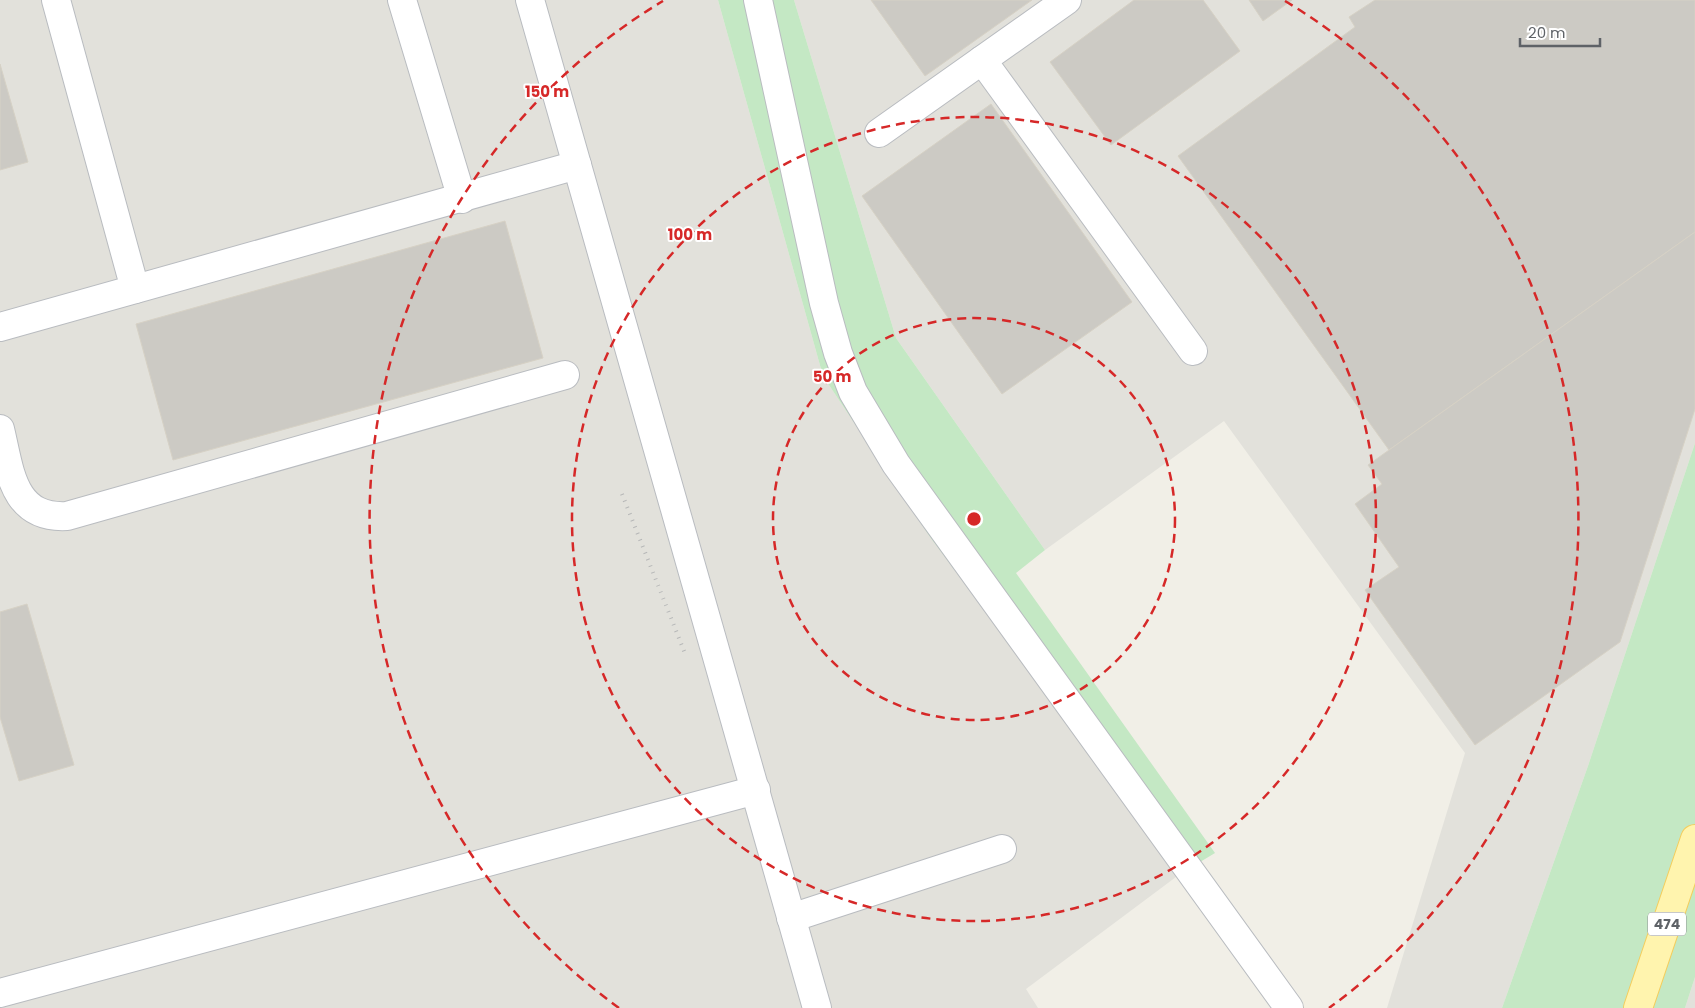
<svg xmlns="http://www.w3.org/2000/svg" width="1695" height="1008" viewBox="0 0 1695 1008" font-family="Poppins,sans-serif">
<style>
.industrial{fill:#e2e1db}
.green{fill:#c4e8c4}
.building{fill:#cccac4;stroke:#d6d1c5}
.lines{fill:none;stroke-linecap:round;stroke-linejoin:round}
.minor-casing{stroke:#b9bcc0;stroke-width:30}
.major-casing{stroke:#f4cd5d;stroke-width:30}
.minor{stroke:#fff;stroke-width:28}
.major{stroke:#fff4ae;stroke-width:28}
.rail{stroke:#b7b8b8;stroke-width:4;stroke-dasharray:1 6;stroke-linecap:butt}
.ring{fill:none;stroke:#d62828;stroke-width:2.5;stroke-dasharray:9 6}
.labels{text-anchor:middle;stroke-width:4;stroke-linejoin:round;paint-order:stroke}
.shield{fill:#fff;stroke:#8e9195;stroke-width:1}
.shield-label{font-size:14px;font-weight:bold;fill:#5e6267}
.centre{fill:#d62828;stroke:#fff;stroke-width:2.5}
.ring-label{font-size:15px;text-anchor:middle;font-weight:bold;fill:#d62828;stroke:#fff;stroke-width:4;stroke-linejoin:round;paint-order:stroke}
</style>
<rect width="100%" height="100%" fill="#f1efe7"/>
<g class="industrial">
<polygon points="0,0 718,0 823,376 930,537 1180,874 1026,989 1038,1008 0,1008"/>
<polygon points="794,0 1695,0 1695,443 1588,766 1502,1008 1387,1008 1465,753 1224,421 1045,550 896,338"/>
<polygon points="1695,977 1695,1008 1685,1008"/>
</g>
<g class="green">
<polygon points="718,0 794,0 896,338 1045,550 1016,573 1215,853 1180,874 930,537 823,376"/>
<polygon points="1695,443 1695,977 1685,1008 1502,1008 1588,766"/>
</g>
<g class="building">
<polygon points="871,0 1032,0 925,76"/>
<polygon points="1134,0 1203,0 1240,51 1111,145 1050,62"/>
<polygon points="1249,0 1292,0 1263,21"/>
<polygon points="1375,0 1695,0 1695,232 1389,450 1178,156 1355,27 1349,17"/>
<polygon points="0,64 28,162 0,170"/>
<polygon points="991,104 1132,302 1002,394 862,196"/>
<polygon points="505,221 543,358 173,460 136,324"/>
<polygon points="1695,232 1695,409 1620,642 1475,745 1365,590 1399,567 1355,504 1382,484 1368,465"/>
<polygon points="27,604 74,765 19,781 0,717 0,612"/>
</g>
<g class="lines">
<g class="minor-casing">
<g id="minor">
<polyline points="56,0 135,289"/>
<polyline points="402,0 462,199"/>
<polyline points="530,0 817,1008"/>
<polyline points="758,0 824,303 838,353 853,392 896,464 1289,1008"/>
<polyline points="982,60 1193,351"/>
<polyline points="879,133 1067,0"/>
<polyline points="0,327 577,165"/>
<path d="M0,429C10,470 12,519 67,516L565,375"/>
<polyline points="791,918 1002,849"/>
<polyline points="0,993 756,790"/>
</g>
</g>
<g class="major-casing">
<polyline id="major" points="1638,1008 1695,839"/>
</g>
<use href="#minor" class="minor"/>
<use href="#major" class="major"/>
<polyline class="rail" points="622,494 686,656"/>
</g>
<g class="ring">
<circle cx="974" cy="519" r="201"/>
<circle cx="974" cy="519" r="402"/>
<path d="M619 1008A604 604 0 0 1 663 1M1285 1A604 604 0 0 1 1329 1008"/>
</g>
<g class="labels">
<rect class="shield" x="1648" y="912.5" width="38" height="23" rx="4"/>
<g class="shield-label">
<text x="1667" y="929">474</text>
</g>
</g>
<circle cx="974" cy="519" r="8" class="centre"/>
<g class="ring-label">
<text x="547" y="97">150 m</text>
<text x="690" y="240">100 m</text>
<text x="832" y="382">50 m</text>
</g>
<path d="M1520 38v8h80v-8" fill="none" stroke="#5e6267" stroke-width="2.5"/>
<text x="1528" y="38" font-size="15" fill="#5e6267" stroke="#ffffff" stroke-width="4" paint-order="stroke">20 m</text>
</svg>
